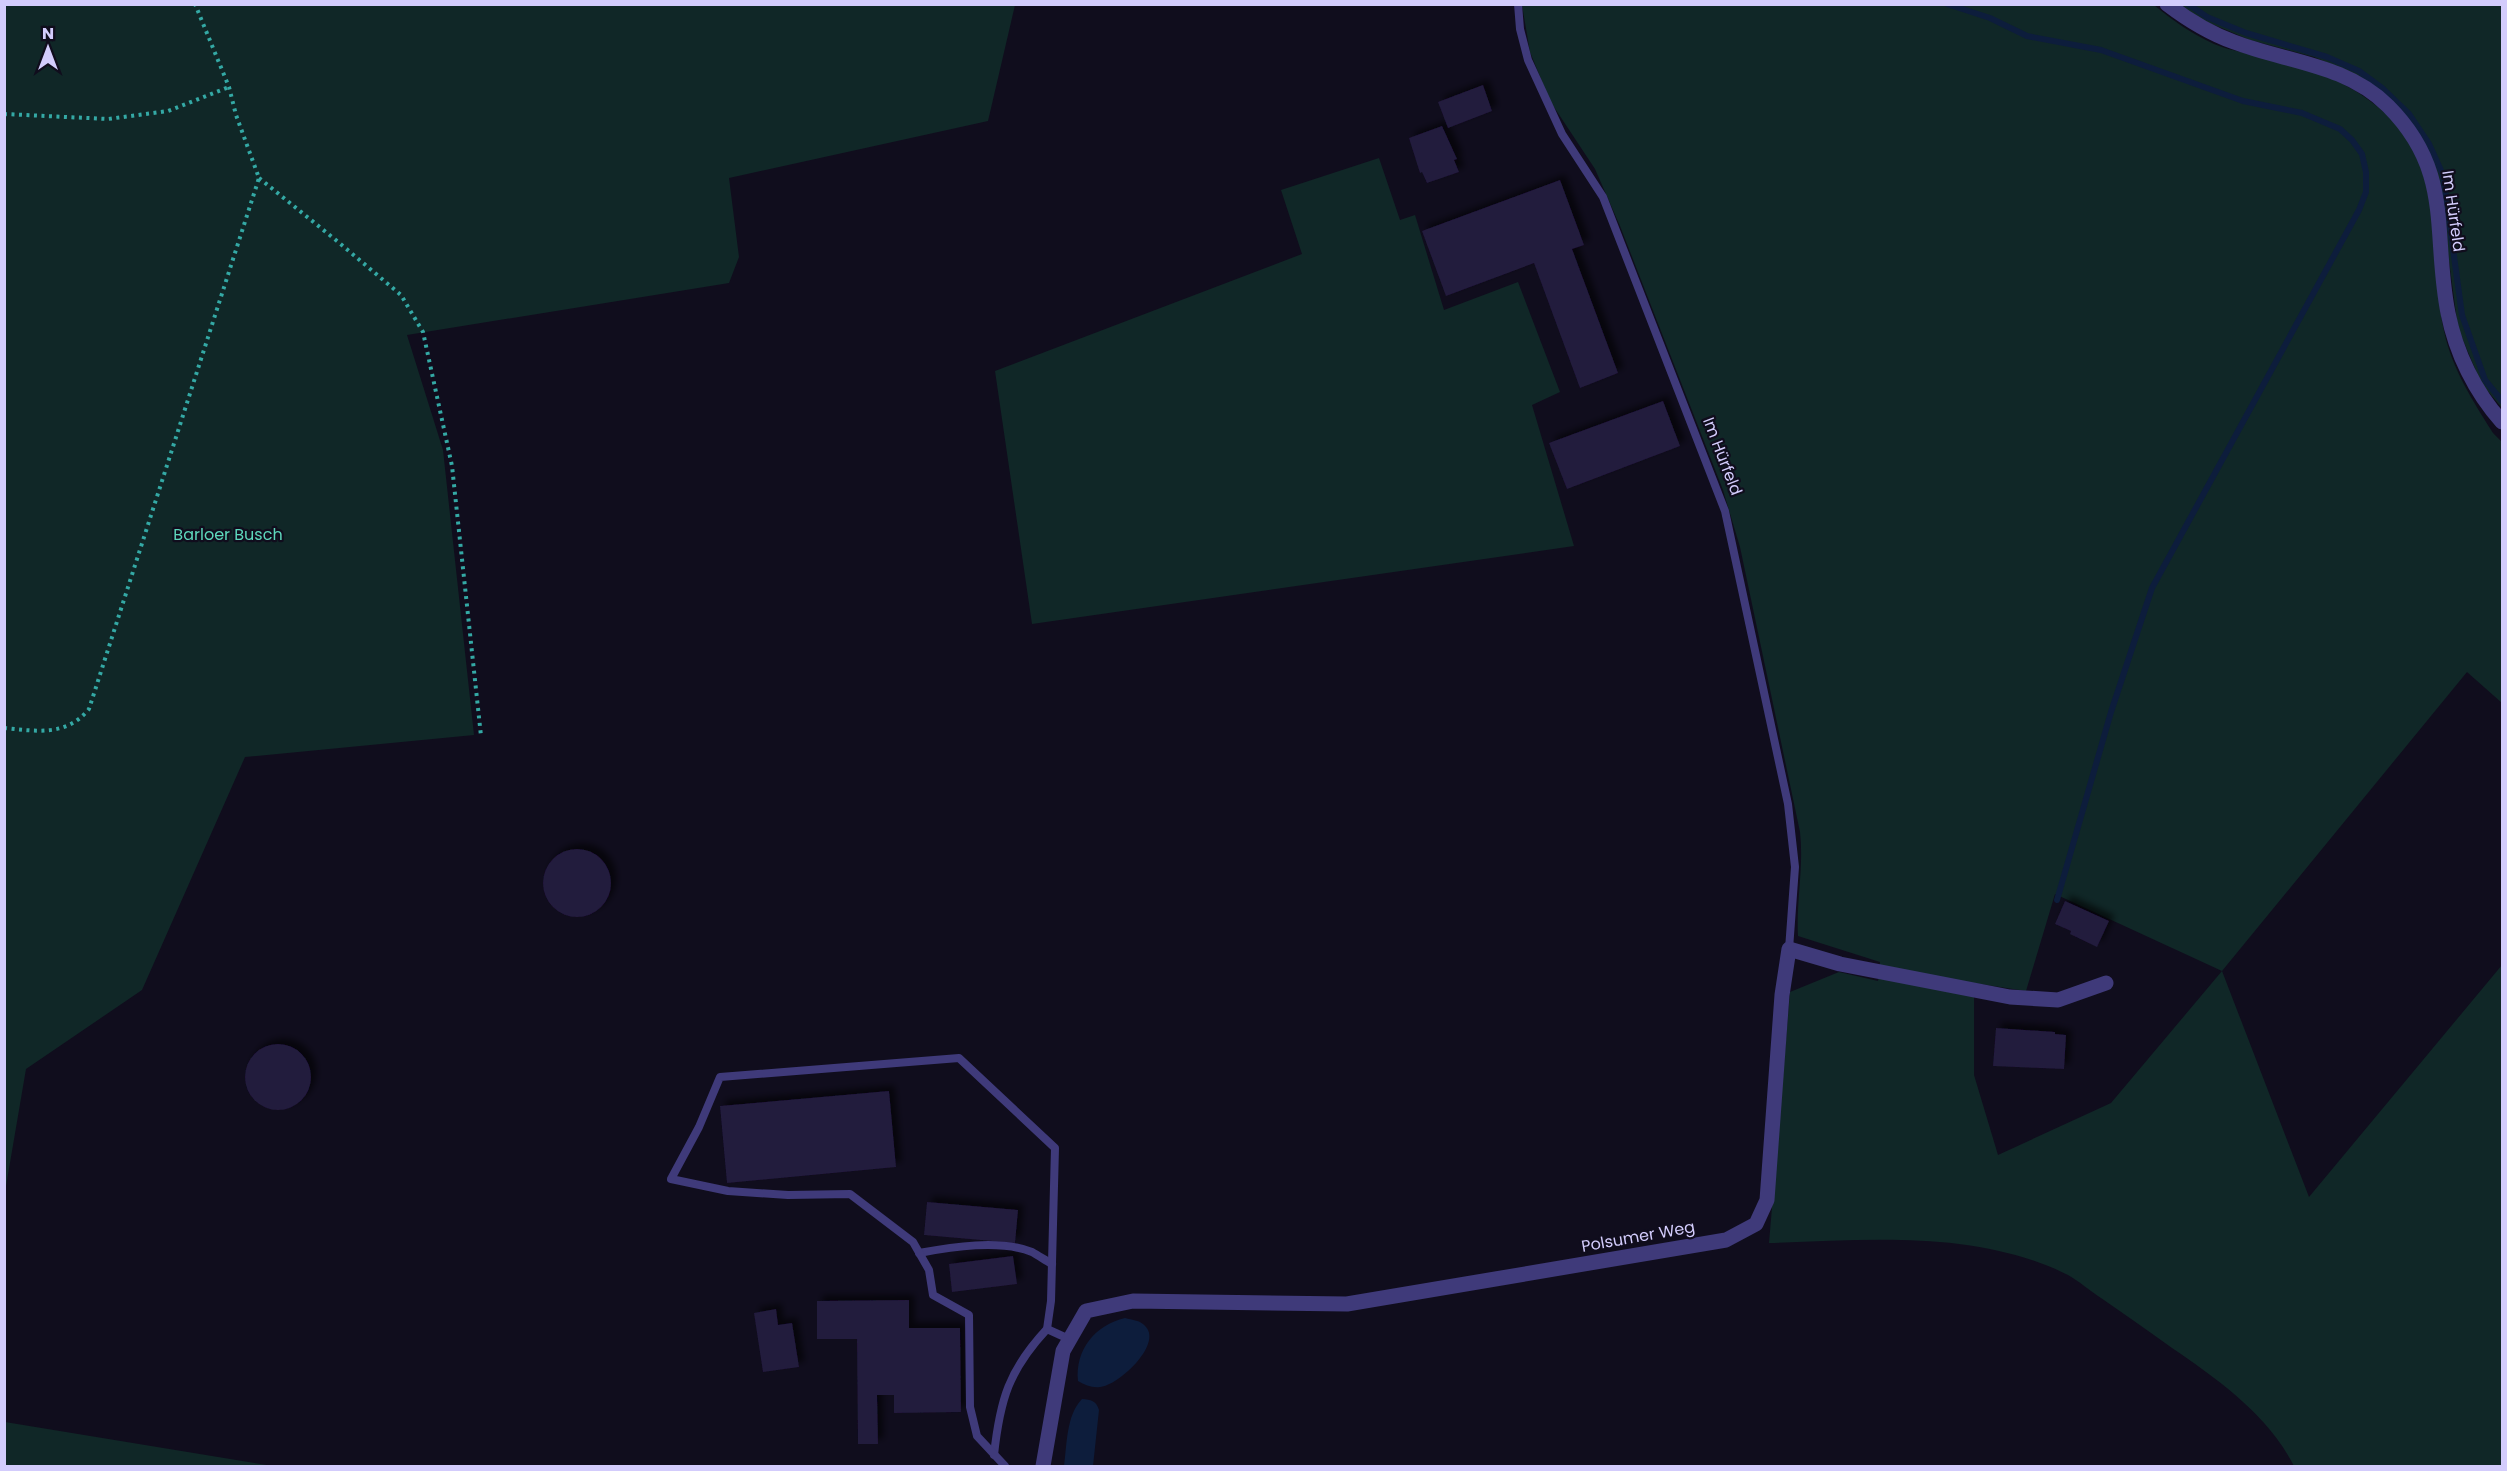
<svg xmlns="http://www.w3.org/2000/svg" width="2507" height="1471" viewBox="0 0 2507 1471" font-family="Poppins,sans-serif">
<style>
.green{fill:#102727;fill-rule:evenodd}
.water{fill:#0d1d3c}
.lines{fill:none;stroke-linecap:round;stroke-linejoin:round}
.stream{stroke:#0d1d3c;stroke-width:6}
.building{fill:#221a3d;filter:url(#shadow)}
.path{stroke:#34a9a5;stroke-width:4;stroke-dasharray:3 4.5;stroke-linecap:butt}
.service{stroke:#3f3a7a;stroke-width:8}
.minor{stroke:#3f3a7a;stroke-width:15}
.labels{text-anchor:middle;stroke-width:4.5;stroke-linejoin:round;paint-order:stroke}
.street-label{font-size:16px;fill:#d3ccfc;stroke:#100d1d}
.park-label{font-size:16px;fill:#5dd7bc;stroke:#100d1d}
</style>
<defs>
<filter id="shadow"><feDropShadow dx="5.5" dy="-5.5" stdDeviation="3" flood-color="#0009"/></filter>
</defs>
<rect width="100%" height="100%" fill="#100d1d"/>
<g class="green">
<polygon points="5,4 1015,5 988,121 729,178 739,257 729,283 407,335 443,450 474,735 245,757 142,990 26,1069 5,1192"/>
<path d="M1522,5H2154C2172,20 2192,34 2214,44C2226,49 2241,52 2254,55C2303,69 2337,74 2378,107C2449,165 2427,253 2444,331C2452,369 2473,401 2493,433L2502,442V703L2467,672L2222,971L2309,1197L2502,965V1466H2294C2268,1415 2219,1380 2172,1348C2149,1331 2125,1315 2101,1298C2090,1291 2079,1281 2068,1275C1975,1229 1869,1240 1769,1243L1790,992L1839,972L1878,981L1880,962L1798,936C1796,901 1804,867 1800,832L1740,547L1723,490L1620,226L1595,169L1550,101L1530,52ZM2055,894L2222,971L2111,1103L1998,1155L1974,1075V983L2026,991Z"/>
<polygon points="2179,5 2502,5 2502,408 2481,383 2458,328 2437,171 2418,135 2395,105 2351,72 2314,57 2250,40 2200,19"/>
<polygon points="1379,158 1400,220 1415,215 1444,310 1518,282 1560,392 1532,405 1574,546 1032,624 995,371 1302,254 1281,190"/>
<polygon points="5,1422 273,1466 5,1466"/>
</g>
<g class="water">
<path d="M1125,1318C1132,1320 1141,1320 1146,1327C1162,1345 1118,1386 1100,1387C1092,1388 1085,1385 1078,1381C1075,1350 1095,1325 1125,1318Z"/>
<path d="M1082,1399C1091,1400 1096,1400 1099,1410L1093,1466H1064C1067,1446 1066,1415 1082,1399Z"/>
</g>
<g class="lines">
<g class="stream">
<polyline points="1947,4 1990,18 2027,36 2101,50 2243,101 2302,113 2340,129 2352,140 2362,154 2366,172 2366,192 2359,210 2152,588 2111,712 2057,900"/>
<polyline points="2188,4 2207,17 2246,33 2327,57 2359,71 2382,88 2409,114 2429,144 2443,175 2462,315 2485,380 2502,401"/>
</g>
</g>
<g class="building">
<polygon points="1483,85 1492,111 1448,128 1438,102"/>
<polygon points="1442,126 1457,159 1454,160 1459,172 1427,183 1422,172 1420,173 1409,138"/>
<polygon points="1560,180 1584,245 1572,249 1618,373 1580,388 1534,263 1446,296 1422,231"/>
<polygon points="1663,401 1680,446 1567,489 1549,443"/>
<circle cx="577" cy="883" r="34"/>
<polygon points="2065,901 2109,921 2097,947 2070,934 2071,931 2055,924"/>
<polygon points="1996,1028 2055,1032 2055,1034 2066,1035 2064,1069 1993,1066"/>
<circle cx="278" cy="1077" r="33"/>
<polygon points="889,1091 896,1167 727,1183 720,1106"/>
<polygon points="927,1202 1018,1210 1015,1243 924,1235"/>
<polygon points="1013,1256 1017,1284 952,1292 949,1264"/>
<polygon points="909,1300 909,1328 960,1328 961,1412 894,1413 894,1395 877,1395 878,1444 858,1444 857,1339 817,1339 817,1301"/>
<polygon points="776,1309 778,1325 792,1323 799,1367 763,1372 754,1313"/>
</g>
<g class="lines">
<g class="path">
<polyline points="4,114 108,119 168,111 229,87"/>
<polyline points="259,178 337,241 401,295 423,332 452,466 481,736"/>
<path d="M4,728C36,731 66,737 89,709L259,178L236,115L229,87L195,4"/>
</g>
<g class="service">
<polyline points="1518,4 1520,29 1528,60 1562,134 1603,197 1725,511 1788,804 1795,867 1789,949"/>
<path d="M919,1253C951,1247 1000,1239 1032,1252C1039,1256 1045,1260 1052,1264"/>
<path d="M994,1455C1000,1399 1009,1370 1047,1329"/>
<polyline points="1005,1466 977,1436 970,1407 969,1315 933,1295 929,1270 913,1242 850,1194 788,1195 728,1191 671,1179 699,1127 720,1077 959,1058 1055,1148 1051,1301 1047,1329 1069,1339"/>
</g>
<g class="minor">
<path d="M2167,4C2188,20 2209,33 2234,42C2286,62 2346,64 2388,106C2454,172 2432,232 2448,313C2456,353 2475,392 2502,422"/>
<polyline points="1043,1466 1063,1351 1086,1311 1133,1301 1347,1304 1726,1240 1756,1224 1767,1200 1782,995 1789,949 1840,964 2010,997 2058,1000 2106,983"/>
</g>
</g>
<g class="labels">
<g class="street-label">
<text transform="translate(2454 211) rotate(82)" y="6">Im Hürfeld</text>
<text transform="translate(1723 456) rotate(69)" y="6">Im Hürfeld</text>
<text transform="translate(1638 1236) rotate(-10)" y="6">Polsumer Weg</text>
</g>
<g class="park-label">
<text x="228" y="540">Barloer Busch</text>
</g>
</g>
<rect width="2507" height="1471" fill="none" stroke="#d3ccfc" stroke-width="12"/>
<g transform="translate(48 48)" stroke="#100d1d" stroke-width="4.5" paint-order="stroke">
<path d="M0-4.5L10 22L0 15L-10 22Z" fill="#d3ccfc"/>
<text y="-9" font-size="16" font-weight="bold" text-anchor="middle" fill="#d3ccfc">N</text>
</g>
</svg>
